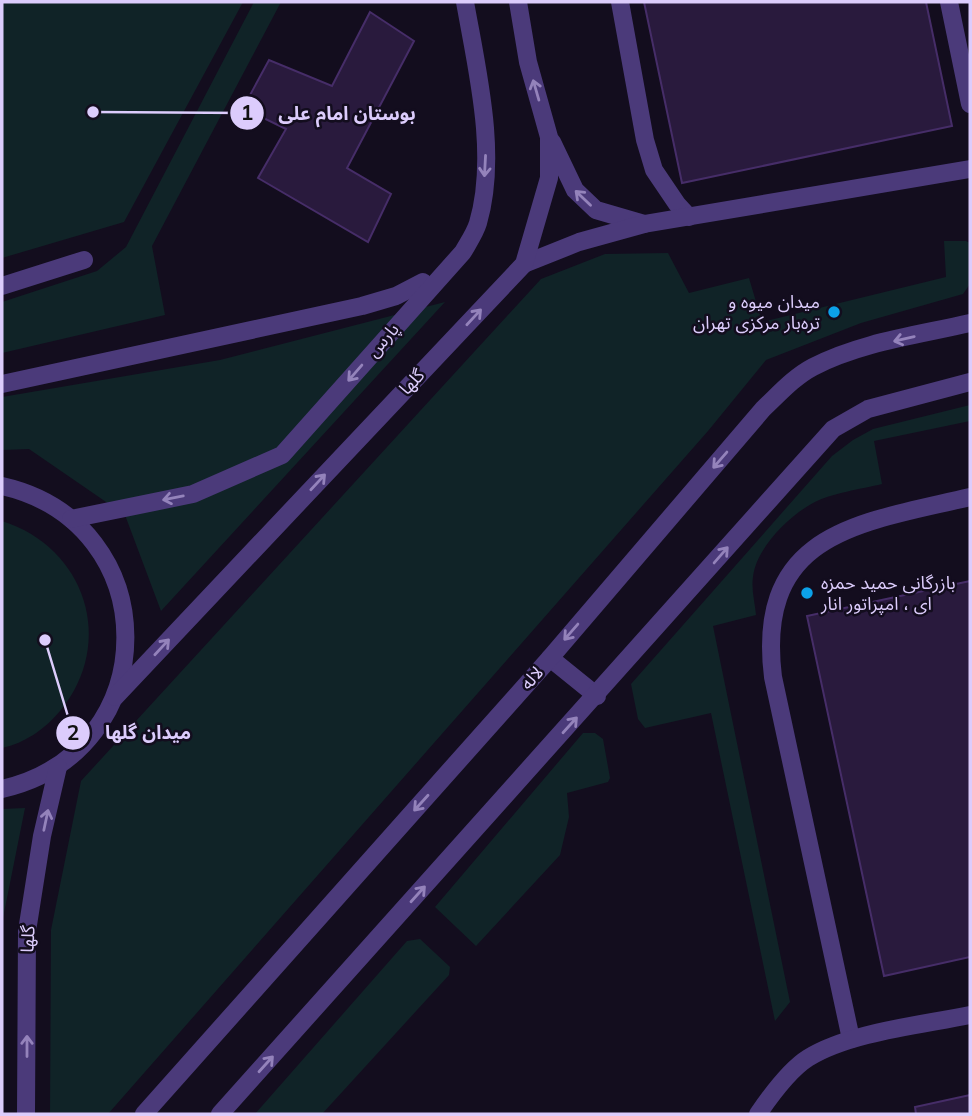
<svg xmlns="http://www.w3.org/2000/svg" width="972" height="1116" viewBox="0 0 972 1116" font-family="Mulish,'Noto Sans Arabic',sans-serif">
<style>
.green{fill:#102327}
.building{fill:#291a3d;stroke:#462d68;stroke-width:2}
.lines{fill:none;stroke-linecap:round;stroke-linejoin:round}
.minor{stroke:#4b3a7a;stroke-width:18}
.oneway{stroke:#9483bb}
.poi-dot{fill:#0ca1e8;stroke:#130d1e;stroke-width:2.5}
.labels{text-anchor:middle;stroke-width:5;stroke-linejoin:round;paint-order:stroke}
.poi-label{font-size:18px;fill:#dcccfc;stroke:#130d1e;text-anchor:end}
.street-label{font-size:18px;fill:#dcccfc;stroke:#130d1e}
.leader{fill:none;stroke:#dcccfc;stroke-width:2.5}
.callout-dot{fill:#dcccfc;stroke:#130d1e;stroke-width:2.5}
.mark-label{font-size:21px;text-anchor:middle;font-weight:bold;fill:#111}
.callout-label{font-size:19px;text-anchor:middle;font-weight:bold;fill:#dcccfc;stroke:#130d1e;stroke-width:5;stroke-linejoin:round;paint-order:stroke}
</style>
<rect width="100%" height="100%" fill="#130d1e"/>
<g class="green">
<polygon points="2,2 243,2 124,222 2,258"/>
<polygon points="254,2 281,2 152,246 165,315 2,353 2,302 97,271 126,247"/>
<polygon points="944,241 966,241 970,243 970,284 963,294 861,323 766,360 708,431 108,1114 50,1114 51,930 81,781 541,279 605,254 668,253 689,293 749,278 762,322 946,277"/>
<polygon points="445,302 161,611 125,515 29,449 2,450 2,397 220,360"/>
<path d="M970,405V421L874,441L882,484C862,489 831,493 813,503C789,516 756,548 753,577C751,589 755,603 756,615L713,626L790,1002L775,1021L711,713L645,728L638,719L631,684L832,456L853,440L873,429Z"/>
<path d="M2,521C85,547 117,642 60,711C45,729 25,743 2,748Z"/>
<polygon points="583,733 595,733 603,739 610,778 608,782 567,793 569,817 560,855 476,946 435,907"/>
<polygon points="25,808 2,923 2,809"/>
<polygon points="420,939 450,967 449,975 322,1114 255,1114 407,941"/>
</g>
<g class="building">
<polygon points="644,2 926,2 952,126 682,183"/>
<polygon points="370,12 414,41 347,168 391,194 368,242 258,178 286,129 243,108 269,60 332,86"/>
<polygon points="970,581 970,957 884,976 807,616"/>
<polygon points="970,1095 970,1114 916,1114 915,1107"/>
</g>
<g class="lines">
<g class="minor">
<polyline points="620,2 645,140 654,170 677,204 689,217"/>
<polyline points="949,2 970,104"/>
<polyline points="552,142 575,190 596,210 644,224"/>
<polyline points="524,264 579,242 644,224 970,169"/>
<polyline points="2,286 84,260"/>
<polyline points="2,384 362,306 396,296 423,282"/>
<path d="M2,486C166,523 167,751 2,789"/>
<path d="M71,519L193,494L282,455L463,252C468,243 475,233 478,223C498,155 477,70 465,2"/>
<polyline points="550,658 597,696"/>
<polyline points="115,697 524,264 549,178 549,137 528,62 518,2"/>
<path d="M851,1039L773,677C755,531 861,523 970,497"/>
<polyline points="26,1114 27,931 42,836 58,767"/>
<path d="M144,1114L550,658L763,409C779,394 794,377 813,367C861,342 919,335 970,323"/>
<polyline points="220,1114 833,429 868,409 970,382"/>
<path d="M758,1114C771,1095 789,1070 808,1058C850,1032 922,1025 970,1015"/>
</g>
</g>
<defs><path id="oneway-shaft" d="M-6 0H5M1.5-3L5.5 0L1.5 3" fill="none" stroke-width="1.6" stroke-linecap="round" stroke-linejoin="round" transform="scale(1.75)"/></defs>
<g class="oneway">
<use href="#oneway-shaft" transform="translate(536 90) rotate(-106)"/>
<use href="#oneway-shaft" transform="translate(485 166) rotate(93)"/>
<use href="#oneway-shaft" transform="translate(583 198) rotate(-136)"/>
<use href="#oneway-shaft" transform="translate(474 317) rotate(-47)"/>
<use href="#oneway-shaft" transform="translate(904 339) rotate(167)"/>
<use href="#oneway-shaft" transform="translate(355 373) rotate(131)"/>
<use href="#oneway-shaft" transform="translate(720 460) rotate(131)"/>
<use href="#oneway-shaft" transform="translate(318 482) rotate(-47)"/>
<use href="#oneway-shaft" transform="translate(173 498) rotate(169)"/>
<use href="#oneway-shaft" transform="translate(721 555) rotate(-49)"/>
<use href="#oneway-shaft" transform="translate(571 632) rotate(131)"/>
<use href="#oneway-shaft" transform="translate(162 647) rotate(-47)"/>
<use href="#oneway-shaft" transform="translate(570 725) rotate(-48)"/>
<use href="#oneway-shaft" transform="translate(421 803) rotate(132)"/>
<use href="#oneway-shaft" transform="translate(46 820) rotate(-78)"/>
<use href="#oneway-shaft" transform="translate(418 894) rotate(-48)"/>
<use href="#oneway-shaft" transform="translate(27 1046) rotate(-90)"/>
<use href="#oneway-shaft" transform="translate(266 1064) rotate(-48)"/>
</g>
<g class="poi-dot">
<circle cx="834" cy="312" r="7"/>
<circle cx="807" cy="593" r="7"/>
</g>
<g class="labels">
<g class="poi-label">
<text x="820" y="308">میدان میوه و<tspan x="820" dy="21">تره‌بار مرکزی تهران</tspan></text>
<text x="821" y="589" text-anchor="start">بازرگانی حمید حمزه<tspan x="821" dy="21">ای ، امپراتور انار</tspan></text>
</g>
<g class="street-label">
<text transform="translate(383 340) rotate(-49)" y="6">پارس</text>
<text transform="translate(412 382) rotate(-47)" y="6">گلها</text>
<text transform="translate(532 678) rotate(-48)" y="6">لاله</text>
<text transform="translate(28 939) rotate(-87)" y="6">گلها</text>
</g>
</g>
<path class="leader" d="M93 112L247 113M45 640L73 733"/>
<g class="callout-dot">
<circle cx="93" cy="112" r="7"/>
<circle cx="45" cy="640" r="7"/>
<circle cx="247" cy="113" r="18"/>
<circle cx="73" cy="733" r="18"/>
</g>
<g class="mark-label">
<text x="247" y="120">1</text>
<text x="73" y="740">2</text>
</g>
<g class="callout-label">
<text x="347" y="120">بوستان امام علی</text>
<text x="148" y="739">میدان گلها</text>
</g>
<rect width="972" height="1116" fill="none" stroke="#dcccfc" stroke-width="7"/>
</svg>
